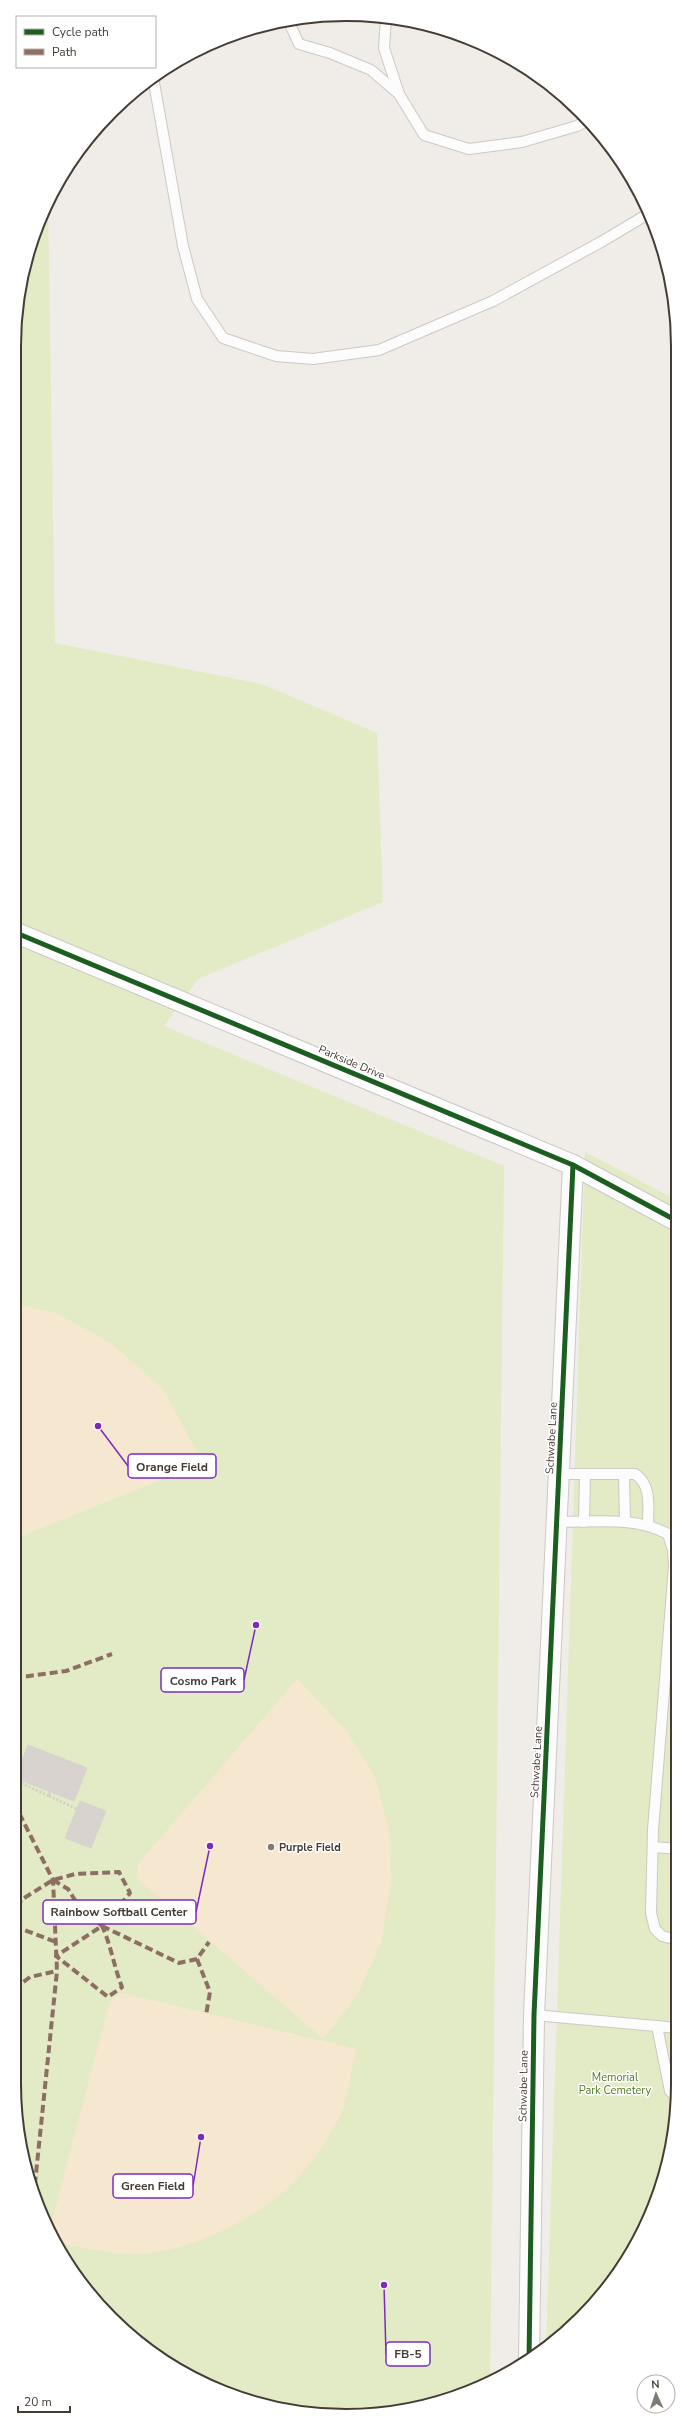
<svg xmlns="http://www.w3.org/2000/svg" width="692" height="2430" viewBox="0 0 692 2430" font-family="'Nunito Sans',sans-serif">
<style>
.green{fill:#e2ebc6}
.sand{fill:#f6e7d0}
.building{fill:#d8d3cf;stroke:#d8d2ce}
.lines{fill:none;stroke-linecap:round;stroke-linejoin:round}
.service-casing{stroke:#ccc8c4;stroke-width:12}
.minor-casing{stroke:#ccc8c4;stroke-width:22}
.path{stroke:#d0ccc9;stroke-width:2.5;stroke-dasharray:2 2;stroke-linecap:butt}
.service{stroke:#fdfcfc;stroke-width:10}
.minor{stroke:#fdfcfc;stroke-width:20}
.quiet{stroke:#8d6e63;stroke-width:4;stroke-dasharray:8 4;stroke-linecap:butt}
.cycleway-casing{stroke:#fff;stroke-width:8}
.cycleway{stroke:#1b5e20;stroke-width:5}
.poi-dot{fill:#817a73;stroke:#fff;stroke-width:1.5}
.labels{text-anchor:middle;stroke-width:3;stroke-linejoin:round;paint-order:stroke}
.street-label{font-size:11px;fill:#453c34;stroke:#fff}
.poi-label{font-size:11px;font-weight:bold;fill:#453c34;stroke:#fff;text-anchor:start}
.park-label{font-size:11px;fill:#537a24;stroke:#fff}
.rim{fill:none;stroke:#453c34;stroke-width:2}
.leader{fill:none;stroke:#7b2cbf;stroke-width:1.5}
.callout-dot{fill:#7b2cbf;stroke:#fff;stroke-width:1.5}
.callout{fill:#fff;stroke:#7b2cbf;stroke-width:1.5}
.callout-label{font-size:12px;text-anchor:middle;font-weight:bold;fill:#453c34}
</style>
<rect width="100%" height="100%" fill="#f0ece8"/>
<g class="green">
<path d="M48,202L55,643L262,684L377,733L383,902L198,979L164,1026L504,1166L490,2383L432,2405L324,2415L260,2405L199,2382L144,2348L97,2303L39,2211L20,2149L14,2084V346C19,295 24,248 48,202Z"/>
<polygon points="585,1152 677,1200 678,2084 672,2149 633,2250 596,2303 546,2349"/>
</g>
<g class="sand">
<polygon points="14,1304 56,1313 111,1343 163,1389 203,1463 14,1539"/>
<polygon points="297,1679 346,1730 375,1777 389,1830 391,1879 381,1943 358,1994 323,2039 138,1879 138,1864"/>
<path d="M122,1993L356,2049C351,2068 347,2104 338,2120C324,2146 305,2173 283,2192C251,2220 192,2249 149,2253C120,2256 88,2249 59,2243L50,2228L110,2001Z"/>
</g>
<g class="building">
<polygon points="28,1745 87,1768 74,1801 15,1778"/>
<polygon points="80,1801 106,1811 91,1848 65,1838"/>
</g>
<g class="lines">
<g class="service-casing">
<g id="service">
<polyline points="386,18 384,48 399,94 424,135 469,149 522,142 577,126 588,120"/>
<polyline points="288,20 299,44 330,53 371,70 399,94"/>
<polyline points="153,77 183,246 197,299 223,338 276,356 313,359 379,350 493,301 601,242 648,214"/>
<path d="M559,1474H635C652,1485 648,1507 648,1525"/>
<polyline points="624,1474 625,1522"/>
<path d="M557,1522C594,1522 635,1516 668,1534L673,1550L674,1566L653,1830L651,1913L655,1929L662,1936L678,1940"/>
<polyline points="584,1522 585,1474"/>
<polyline points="653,1847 678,1849"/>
<polyline points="534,2015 678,2028"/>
<polyline points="657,2026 670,2091 677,2098"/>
</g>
</g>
<g class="minor-casing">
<g id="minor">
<polyline points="14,932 573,1165 677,1221"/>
<polyline points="529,2359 534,2015 573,1165"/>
</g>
</g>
<g class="path">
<polyline points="14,1780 49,1796 50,1791"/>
<polyline points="49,1796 77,1809"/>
</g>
<use href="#service" class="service"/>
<use href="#minor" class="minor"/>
<g class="quiet">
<polyline points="14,1678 66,1671 112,1654"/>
<polyline points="14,1803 53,1880 57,1971 34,2193"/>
<path d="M53,1880L68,1889L78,1905L102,1926L56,1956L108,1997L122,1987C114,1967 111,1945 102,1926"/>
<polyline points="14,1919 21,1900 53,1880 75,1874 119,1872 130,1893 102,1926"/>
<polyline points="14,1926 56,1942"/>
<polyline points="102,1926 179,1963 197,1959 209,1942"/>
<polyline points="197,1959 210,1992 206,2015"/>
<polyline points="14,1989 30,1977 57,1971"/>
</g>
<g class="cycleway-casing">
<g id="cycleway">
<polyline points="14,932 573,1165 677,1221"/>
<polyline points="529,2359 534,2015 573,1165"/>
</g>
</g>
<use href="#cycleway" class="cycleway"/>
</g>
<circle class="poi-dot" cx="271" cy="1847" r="4"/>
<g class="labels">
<g class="street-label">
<text transform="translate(352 1062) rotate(23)" y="4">Parkside Drive</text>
<text transform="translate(551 1438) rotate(-87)" y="4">Schwabe Lane</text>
<text transform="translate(536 1762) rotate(-87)" y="4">Schwabe Lane</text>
<text transform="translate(523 2086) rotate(-89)" y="4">Schwabe Lane</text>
</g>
<g class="poi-label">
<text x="279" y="1851">Purple Field</text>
</g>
<g class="park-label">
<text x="615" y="2081">Memorial<tspan x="615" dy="13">Park Cemetery</tspan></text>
</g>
</g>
<path d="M0 0H692V2430H0ZM346 21H346A325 325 0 0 1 671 346V2084A325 325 0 0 1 346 2409H346A325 325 0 0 1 21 2084V346A325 325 0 0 1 346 21Z" fill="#fff" fill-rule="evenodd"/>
<path class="rim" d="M346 21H346A325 325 0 0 1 671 346V2084A325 325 0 0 1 346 2409H346A325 325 0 0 1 21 2084V346A325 325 0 0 1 346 21Z"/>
<path class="leader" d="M98 1426L128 1466M256 1625L244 1680M210 1846L196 1912M201 2137L193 2186M384 2285L386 2354"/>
<g class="callout-dot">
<circle cx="98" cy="1426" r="4"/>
<circle cx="256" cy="1625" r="4"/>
<circle cx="210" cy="1846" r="4"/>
<circle cx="201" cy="2137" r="4"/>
<circle cx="384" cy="2285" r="4"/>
</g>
<g class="callout">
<rect x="128" y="1454" width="88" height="24" rx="4"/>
<rect x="161" y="1668" width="83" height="24" rx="4"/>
<rect x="43" y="1900" width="153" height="24" rx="4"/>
<rect x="113" y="2174" width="80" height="24" rx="4"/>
<rect x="386" y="2342" width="44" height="24" rx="4"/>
</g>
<g class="callout-label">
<text x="172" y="1471">Orange Field</text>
<text x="203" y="1685">Cosmo Park</text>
<text x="119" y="1916">Rainbow Softball Center</text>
<text x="153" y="2190">Green Field</text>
<text x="408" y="2358">FB-5</text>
</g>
<rect x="16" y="16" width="140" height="52" fill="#ffffff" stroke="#b5b1ae"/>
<rect x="24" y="29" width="20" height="6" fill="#1b5e20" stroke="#b5b1ae"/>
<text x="52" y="36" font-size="12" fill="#453c34">Cycle path</text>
<rect x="24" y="49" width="20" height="6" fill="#8d6e63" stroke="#b5b1ae"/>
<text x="52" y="56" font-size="12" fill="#453c34">Path</text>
<g transform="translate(656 2394) rotate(357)"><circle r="19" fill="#ffffff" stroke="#b5b1ae"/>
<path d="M0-3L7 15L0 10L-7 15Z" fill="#817a73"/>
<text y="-6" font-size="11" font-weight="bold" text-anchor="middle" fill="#453c34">N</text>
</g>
<path d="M18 2406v6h52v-6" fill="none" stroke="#453c34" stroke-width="2"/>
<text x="24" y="2406" font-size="12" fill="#453c34" stroke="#ffffff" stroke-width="3" paint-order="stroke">20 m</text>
</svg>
